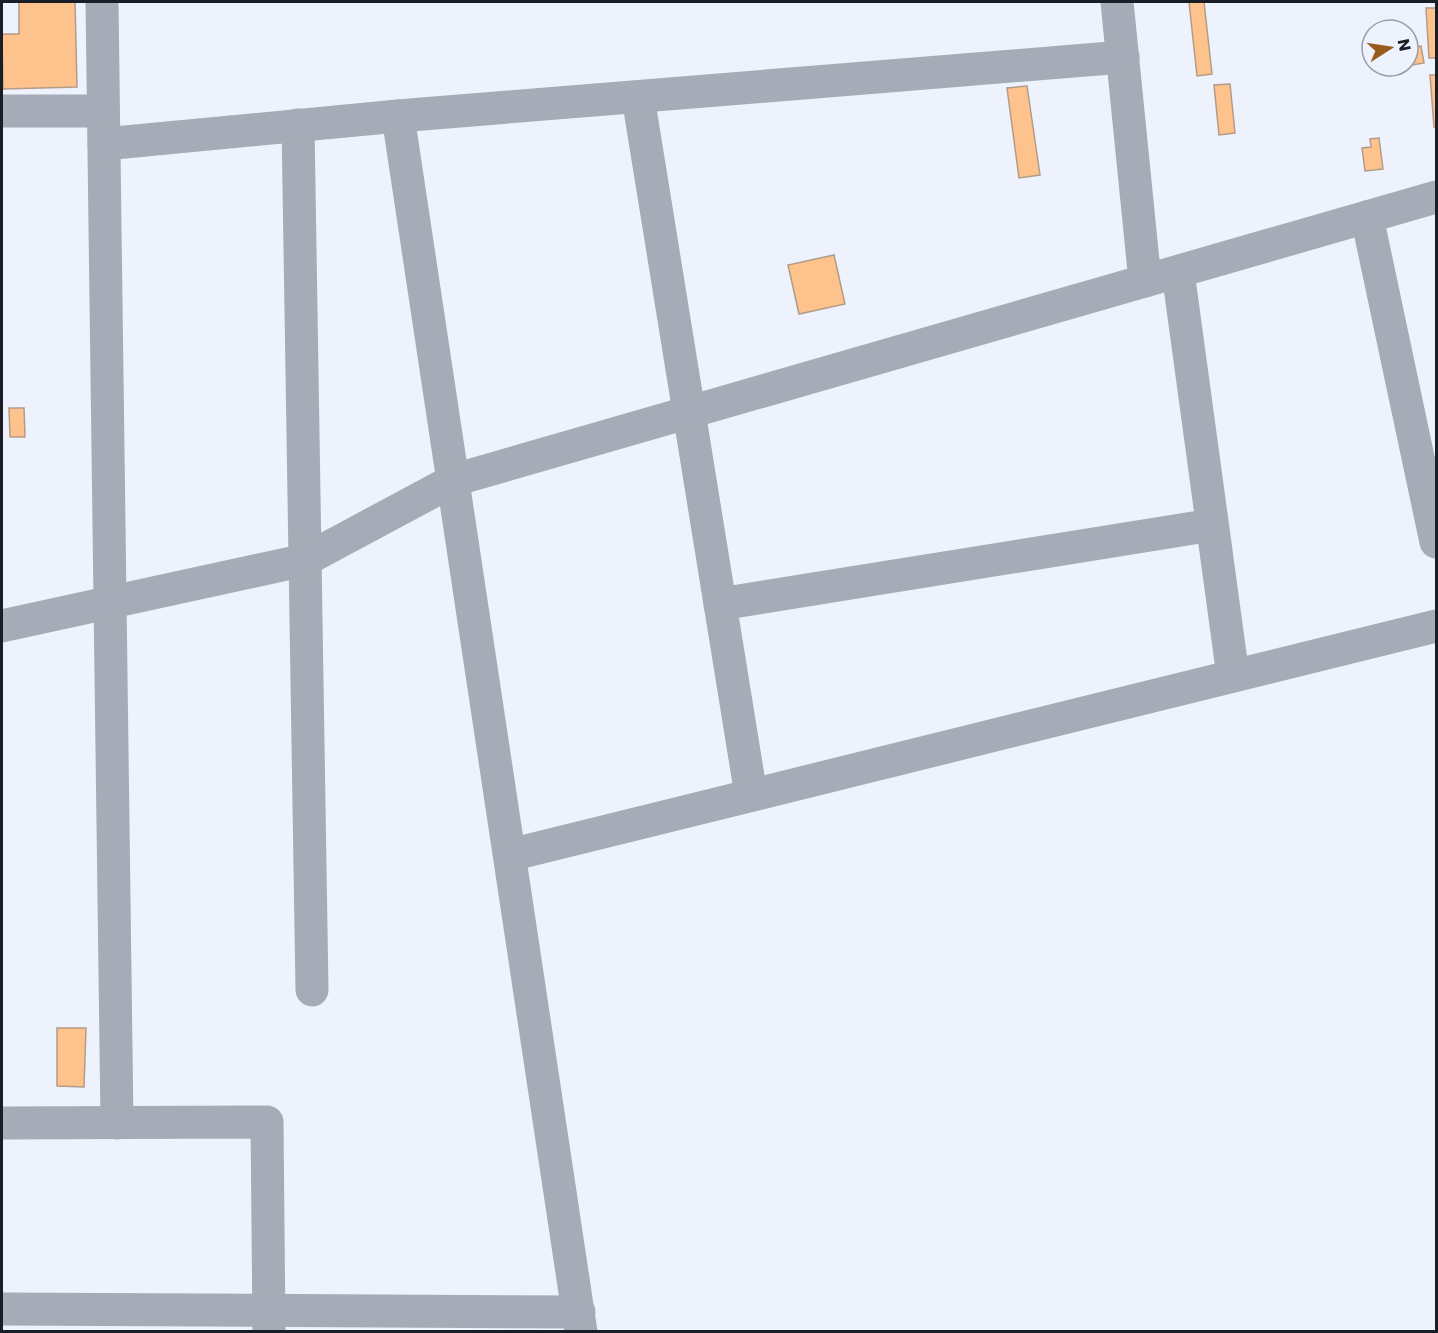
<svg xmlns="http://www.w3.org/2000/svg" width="1438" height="1333" viewBox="0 0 1438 1333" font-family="Poppins,sans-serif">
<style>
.building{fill:#fec38c;stroke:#b29c89;stroke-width:1.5}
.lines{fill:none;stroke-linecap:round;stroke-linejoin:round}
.minor{stroke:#a6acb7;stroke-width:33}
</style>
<rect width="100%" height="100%" fill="#edf2fc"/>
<g class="building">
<polygon points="19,2 75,2 77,87 3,89 2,34 19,34"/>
<polygon points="1189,2 1204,2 1212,74 1197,76"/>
<polygon points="1426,8 1436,8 1436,58 1429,58"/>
<polygon points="1421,46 1424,63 1406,66 1408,48"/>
<polygon points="1430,75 1436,75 1436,127 1434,127"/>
<polygon points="1230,84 1235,133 1219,135 1214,85"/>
<polygon points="1027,86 1040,175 1019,178 1007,88"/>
<polygon points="1379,138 1383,169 1365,171 1362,148 1371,147 1370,139"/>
<polygon points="834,255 845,304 799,314 788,265"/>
<polygon points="9,408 24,408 25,437 10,437"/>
<polygon points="57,1028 86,1028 84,1087 57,1086"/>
</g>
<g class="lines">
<g class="minor">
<polyline points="102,2 117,1123"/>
<polyline points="1117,2 1145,281"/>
<polyline points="638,97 751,795"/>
<polyline points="2,111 103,111"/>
<polyline points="398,116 581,1332"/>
<polyline points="298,125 312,990"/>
<polyline points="104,144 398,116 1123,57"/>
<polyline points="1367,217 1436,542"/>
<polyline points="1178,272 1233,676"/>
<polyline points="720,604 1212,525"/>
<polyline points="2,626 305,560 454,480 1436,197"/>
<polyline points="510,855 1436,626"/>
<polyline points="2,1123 267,1122 269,1332"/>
<polyline points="2,1309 579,1312"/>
</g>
</g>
<rect width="1438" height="1333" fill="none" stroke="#181d26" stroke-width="6"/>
<g transform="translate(1390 48) rotate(78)"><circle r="28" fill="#edf2fc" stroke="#989da6" stroke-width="1.5"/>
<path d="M0-4.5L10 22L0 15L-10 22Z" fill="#975c1b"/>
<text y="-9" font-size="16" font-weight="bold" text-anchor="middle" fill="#181d26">N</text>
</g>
</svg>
